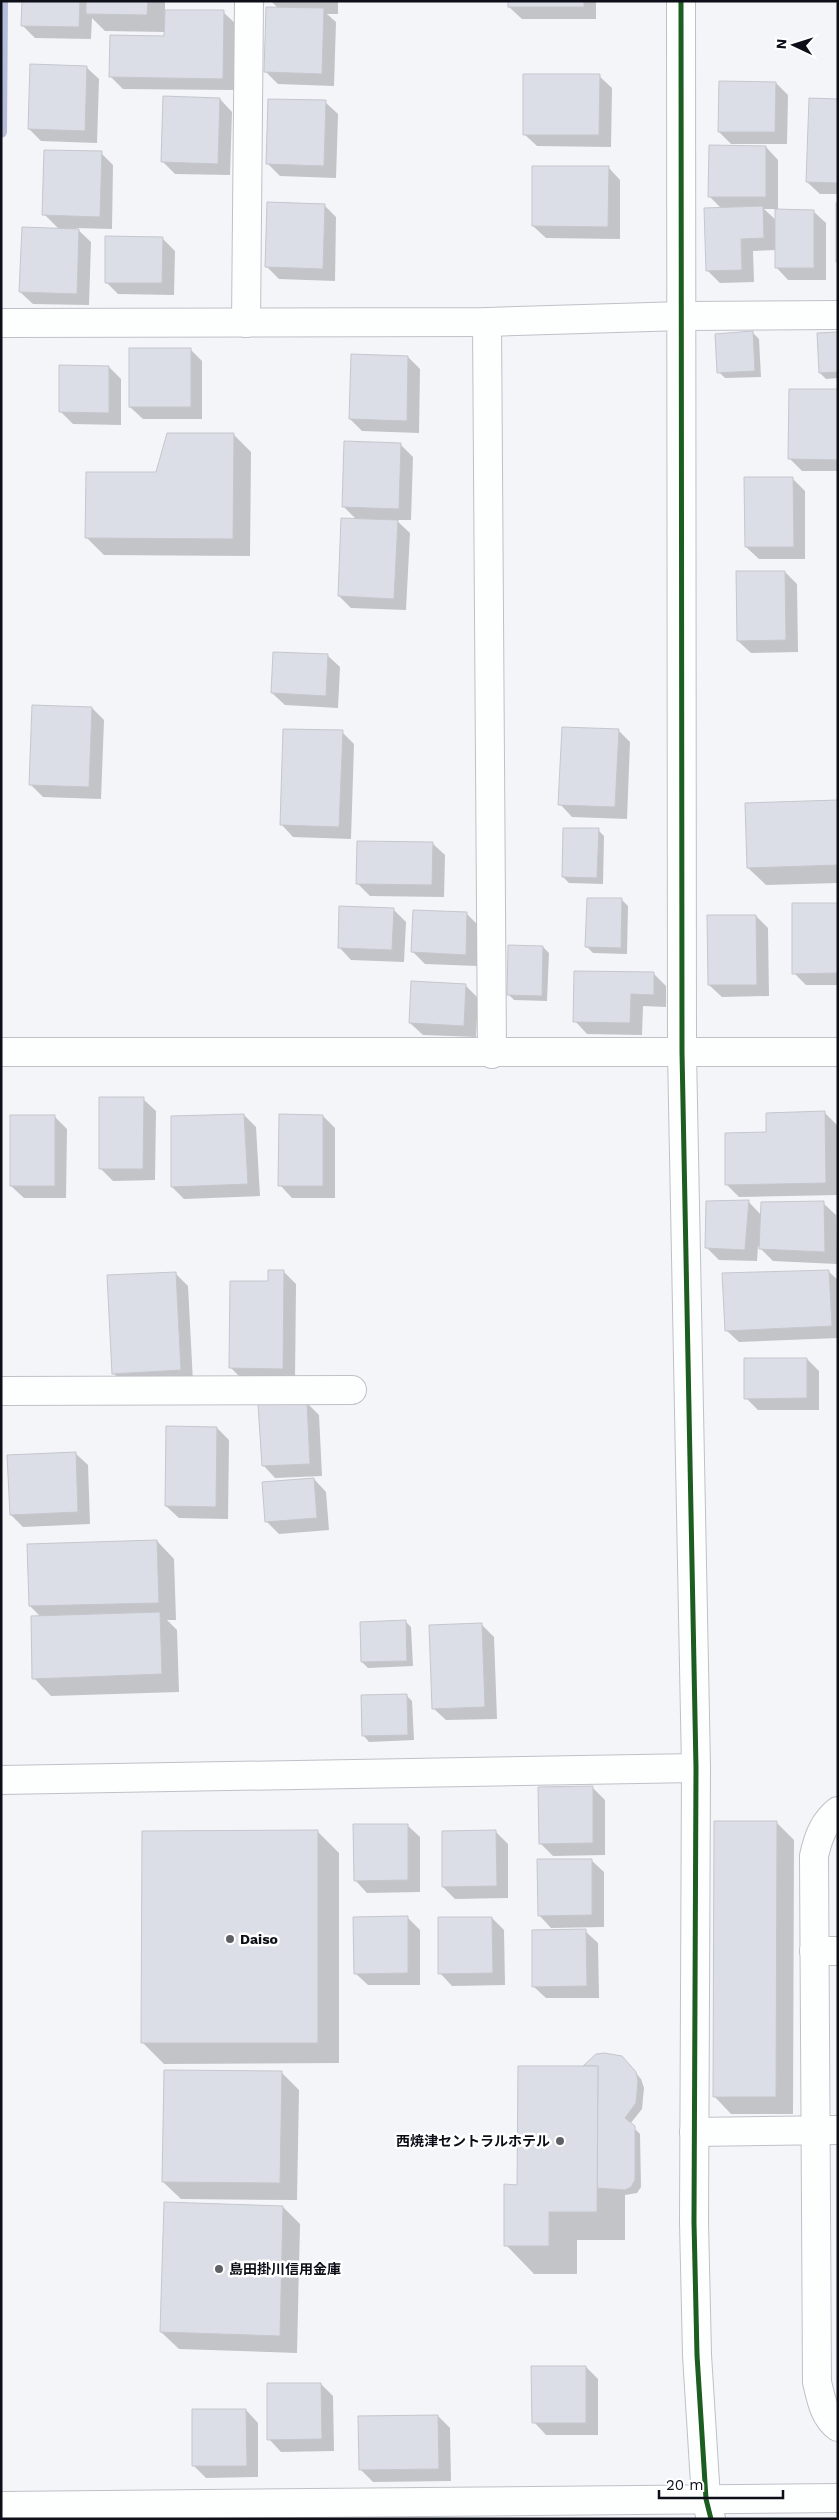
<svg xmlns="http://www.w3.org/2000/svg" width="839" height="2520" viewBox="0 0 839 2520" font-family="'Work Sans','Noto Sans JP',sans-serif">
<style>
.shadow{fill:#0003;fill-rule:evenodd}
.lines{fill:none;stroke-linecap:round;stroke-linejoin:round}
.stream{stroke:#b6bdda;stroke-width:12}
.building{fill:#dcdee7;stroke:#c5c7ce}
.minor-casing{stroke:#bfc1c8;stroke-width:30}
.minor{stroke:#fdfefe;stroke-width:28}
.cycleway-casing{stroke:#fff;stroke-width:8}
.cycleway{stroke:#1b5e20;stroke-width:5}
.poi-dot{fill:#5e6067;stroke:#fff;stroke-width:2}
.labels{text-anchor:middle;stroke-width:5;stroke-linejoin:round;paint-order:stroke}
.poi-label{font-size:14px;font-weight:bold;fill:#0d0f18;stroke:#fff;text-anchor:start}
</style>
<rect width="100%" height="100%" fill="#f4f5f9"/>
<g class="shadow">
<polygon points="23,1 165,1 165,11 223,12 236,24 235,90 123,89 110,76 166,37 166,32 105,31 92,18 91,39 35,38 23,26"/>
<polygon points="271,1 338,1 338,14 327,14 336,22 334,86 278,84 265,71 278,8"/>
<polygon points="509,1 596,1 596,19 522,19 509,7"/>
<polygon points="86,67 99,79 97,143 41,141 29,129"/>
<polygon points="599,76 612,88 611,147 537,146 524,134"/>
<polygon points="776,83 788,95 787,144 731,144 719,132"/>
<polygon points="220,99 232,112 230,175 175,174 162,161"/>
<polygon points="838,100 838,194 820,194 807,182"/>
<polygon points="325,102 338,114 336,178 280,176 268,164"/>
<path d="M766,147L778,160V210L813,211L826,223V280H788L776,267V250L753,251L754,282L720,283L707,270L721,208L709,196ZM764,209H777V221Z"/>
<polygon points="101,153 113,165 112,229 76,228 91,242 89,305 33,304 20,292 59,229 44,214"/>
<polygon points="608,167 620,180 620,239 546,238 533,226"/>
<polygon points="324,205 336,217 335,281 279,279 267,267"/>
<polygon points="162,238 175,251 174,295 118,294 106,282"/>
<polygon points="753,333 759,339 761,377 725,378 719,372"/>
<polygon points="838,334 838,378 826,379 820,373"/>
<polygon points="190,349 202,361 202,419 143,419 130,407"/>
<polygon points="408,357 420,369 419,433 362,431 350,419"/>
<polygon points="109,367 121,379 121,425 73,424 61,412"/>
<polygon points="838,391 838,471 802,471 789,458"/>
<polygon points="233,434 251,452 250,556 104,555 87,538 157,474"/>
<polygon points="400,444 413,457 411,520 396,520 410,533 406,610 351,608 339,596 356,519 343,506"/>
<polygon points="792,478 805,491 805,559 759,559 746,547"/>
<polygon points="785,572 797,584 798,652 751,653 738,641"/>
<polygon points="327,655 340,667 338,708 285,705 272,693"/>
<polygon points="92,708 104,720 101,799 43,797 30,784"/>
<polygon points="618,730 630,742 627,819 572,817 560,804"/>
<polygon points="342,732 354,744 351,839 293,837 281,824"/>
<polygon points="838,801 838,883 766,885 748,868"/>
<polygon points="598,830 604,836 603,884 569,883 563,877"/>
<polygon points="432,843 445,855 444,897 370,896 358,884"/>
<polygon points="622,900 628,906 627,954 593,953 587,947"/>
<polygon points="838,904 838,985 806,985 794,973"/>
<polygon points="394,910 406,922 404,962 351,960 339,947"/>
<polygon points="467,914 479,926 478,966 425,964 412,951"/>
<polygon points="756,916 768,928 769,996 722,997 709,985"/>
<polygon points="543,947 549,953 547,1001 514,1000 508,994"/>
<polygon points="654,974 666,986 666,1007 643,1006 642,1035 587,1034 575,1021"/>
<polygon points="465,985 478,998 476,1037 423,1035 410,1023"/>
<polygon points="143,1099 156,1111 155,1180 113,1181 100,1168"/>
<polygon points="825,1113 837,1125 838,1195 739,1197 726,1184 768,1133"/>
<polygon points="244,1115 256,1127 260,1196 184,1199 172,1187"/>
<polygon points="54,1116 67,1129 66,1198 24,1198 11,1186"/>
<polygon points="323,1116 335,1128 335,1198 292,1198 280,1185"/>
<polygon points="748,1201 761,1215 823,1203 836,1215 837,1264 773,1261 758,1246 757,1261 719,1260 706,1247"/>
<polygon points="828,1271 838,1280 838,1338 739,1342 726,1330"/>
<polygon points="284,1272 296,1284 295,1380 243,1380 231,1368 269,1282"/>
<polygon points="175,1273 188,1286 193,1382 126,1385 113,1373"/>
<polygon points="807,1359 819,1371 819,1410 758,1410 746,1398"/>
<polygon points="307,1403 319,1415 322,1476 275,1478 263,1465"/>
<polygon points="217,1428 229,1440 228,1519 179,1518 166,1506"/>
<polygon points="75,1453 88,1465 90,1524 23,1527 11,1515"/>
<polygon points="314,1479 326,1492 329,1530 279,1534 266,1521"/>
<polygon points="157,1541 174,1559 176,1620 167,1620 177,1630 179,1692 51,1696 34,1678 41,1617 30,1606"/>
<polygon points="405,1621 411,1627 413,1666 368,1668 362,1662"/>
<polygon points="482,1625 494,1637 497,1719 446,1720 433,1708"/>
<polygon points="406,1695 412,1701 414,1740 369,1742 363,1735"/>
<polygon points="593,1788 605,1800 605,1855 553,1856 540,1843"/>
<polygon points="777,1823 794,1840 793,2114 731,2114 714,2096"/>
<polygon points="407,1825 420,1837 420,1892 367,1893 355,1880"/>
<polygon points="495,1831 508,1844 508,1898 455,1899 443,1887"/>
<polygon points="318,1832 339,1853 339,2063 164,2064 142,2042"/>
<polygon points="591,1860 604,1872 604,1927 551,1928 539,1915"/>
<polygon points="408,1918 420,1930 420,1985 368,1985 355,1973"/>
<polygon points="492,1918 504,1930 505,1985 452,1986 440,1973"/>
<polygon points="585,1931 598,1943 599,1998 546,1998 533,1986"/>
<polygon points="613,2054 622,2057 628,2064 641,2079 644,2088 642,2109 630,2124 640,2134 641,2187 637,2193 625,2195 625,2240 577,2240 577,2274 534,2274 506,2245 519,2186 584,2067 596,2055"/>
<polygon points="281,2072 299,2090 297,2200 181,2199 163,2182"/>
<polygon points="283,2207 300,2224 297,2353 179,2349 161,2332"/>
<polygon points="586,2367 598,2379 598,2435 546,2435 534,2422"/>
<polygon points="321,2384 333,2396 334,2451 281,2452 269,2439"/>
<polygon points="246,2410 258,2423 258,2477 206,2478 194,2466"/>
<polygon points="438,2416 450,2428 451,2481 373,2482 360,2469"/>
</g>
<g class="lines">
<polyline class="stream" points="1,132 2,1"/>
</g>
<g class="building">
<polygon points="22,1 80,1 79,27 21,26"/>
<polygon points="86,1 148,1 147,15 86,14"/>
<rect x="508" y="1" width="76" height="6"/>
<polygon points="266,7 324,8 322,74 264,72"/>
<polygon points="165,10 224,10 223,79 109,77 110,35 164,36"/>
<polygon points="30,64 87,66 85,131 28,129"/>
<polygon points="523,74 600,74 599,135 523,135"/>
<polygon points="719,81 776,82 775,132 718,132"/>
<polygon points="163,96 220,98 218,164 161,162"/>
<polygon points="809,98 838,99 838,183 806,182"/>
<polygon points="268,99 326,100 324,166 266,164"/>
<polygon points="709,145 766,146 766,197 708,197"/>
<polygon points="44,150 102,151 100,217 42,215"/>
<polygon points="532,166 609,166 608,227 532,226"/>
<polygon points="267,202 325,204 323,269 265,267"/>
<rect x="836" y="203" width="2" height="59"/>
<polygon points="763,206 764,238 741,239 742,270 706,271 704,208"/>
<polygon points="775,209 814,210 814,268 775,268"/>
<polygon points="22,227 79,229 77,294 19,292"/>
<polygon points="105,236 163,237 162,283 105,283"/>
<polygon points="753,331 755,371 717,373 715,334"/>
<polygon points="838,332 838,372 819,373 817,333"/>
<rect x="129" y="348" width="62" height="59"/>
<polygon points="351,354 408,356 407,421 349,419"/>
<polygon points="59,365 109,366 109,413 59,412"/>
<polygon points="789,389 838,389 838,460 788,459"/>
<polygon points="167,433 234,433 233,539 85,538 86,472 156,472"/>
<polygon points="344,441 401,443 399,509 342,507"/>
<polygon points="744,477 793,477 794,547 745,547"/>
<polygon points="341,518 398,520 394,599 338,596"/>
<polygon points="736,571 785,571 786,640 737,641"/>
<polygon points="273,652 328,654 326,696 271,693"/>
<polygon points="32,705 92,707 89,787 29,785"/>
<polygon points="562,727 619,729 615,807 558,805"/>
<polygon points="283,729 343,730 339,827 280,825"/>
<polygon points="838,800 838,865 747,868 745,803"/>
<polygon points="563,828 599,828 597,878 562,877"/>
<polygon points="357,841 433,842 432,885 356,884"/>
<polygon points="587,898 622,898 621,948 585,947"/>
<polygon points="792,903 838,903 838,973 792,974"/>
<polygon points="339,906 394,908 392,950 338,948"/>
<polygon points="413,910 467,912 466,955 411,952"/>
<polygon points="707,915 756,915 757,985 708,985"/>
<polygon points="508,945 543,946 542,996 507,995"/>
<polygon points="574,971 654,972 654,995 631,994 630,1023 573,1022"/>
<polygon points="411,981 466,984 464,1026 409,1023"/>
<polygon points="99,1097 144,1097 143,1169 99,1169"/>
<polygon points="825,1111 826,1183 725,1185 725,1133 766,1132 766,1113"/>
<polygon points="244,1114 248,1184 171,1187 171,1116"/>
<polygon points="279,1114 323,1115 323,1186 278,1186"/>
<rect x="10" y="1115" width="45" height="71"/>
<polygon points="749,1200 745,1250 705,1248 706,1201"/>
<polygon points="824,1201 825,1252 759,1249 761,1202"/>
<polygon points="268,1270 284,1270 283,1369 229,1368 230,1281 268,1281"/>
<polygon points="829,1270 832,1326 725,1331 722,1273"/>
<polygon points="176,1272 181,1370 112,1374 107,1275"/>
<polygon points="744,1358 807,1358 807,1398 744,1399"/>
<polygon points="307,1401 310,1464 262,1466 258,1404"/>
<polygon points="166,1426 217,1427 216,1507 165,1506"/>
<polygon points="76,1452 78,1512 10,1515 7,1455"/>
<polygon points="314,1478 317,1518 265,1522 262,1482"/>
<polygon points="157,1540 159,1603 29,1606 27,1544"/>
<polygon points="160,1612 162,1674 32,1679 31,1616"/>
<polygon points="406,1620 407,1661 361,1662 360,1622"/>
<polygon points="482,1623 485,1707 432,1709 429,1625"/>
<polygon points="407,1694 408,1735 362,1736 361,1695"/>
<polygon points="593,1786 593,1843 539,1844 538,1787"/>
<polygon points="714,1821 777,1821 776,2097 713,2097"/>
<polygon points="353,1824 408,1824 408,1880 354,1881"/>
<polygon points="318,1830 318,2043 141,2043 142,1831"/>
<polygon points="496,1830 497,1886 442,1887 442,1831"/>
<polygon points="537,1859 592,1859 592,1915 538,1916"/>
<polygon points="408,1916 408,1973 354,1974 353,1917"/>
<polygon points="438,1917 492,1917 493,1973 438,1974"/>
<polygon points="586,1929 587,1986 532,1987 532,1930"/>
<polygon points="604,2053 622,2056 636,2072 638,2081 636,2103 625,2118 635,2126 635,2180 631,2187 625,2190 597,2188 598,2066 583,2066 596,2054"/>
<polygon points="518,2066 598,2066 597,2212 549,2212 549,2246 504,2246 504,2184 517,2185"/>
<polygon points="164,2070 282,2071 280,2183 162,2182"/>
<polygon points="164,2202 283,2206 280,2336 160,2332"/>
<polygon points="531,2366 586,2366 586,2423 532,2423"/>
<polygon points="267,2383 321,2383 322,2439 267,2440"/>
<polygon points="192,2409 246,2409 247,2466 192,2466"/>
<polygon points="438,2415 439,2469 359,2470 358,2416"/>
</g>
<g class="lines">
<g class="minor-casing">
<g id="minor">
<polyline points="681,1 682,1052 696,1768 694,2222 697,2355 706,2499 711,2519"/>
<polyline points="487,322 492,1054"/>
<polyline points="1,323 487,322 683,316 838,315"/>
<polyline points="246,323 249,1"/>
<polyline points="1,1052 838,1052"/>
<polyline points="1,1391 352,1390"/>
<polyline points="1,1780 696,1768"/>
<path d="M838,1811C823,1823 818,1838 814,1856L817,2382C821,2399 824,2417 838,2427"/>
<polyline points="814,1951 838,1951"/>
<polyline points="694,2132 838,2130"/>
<polyline points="1,2506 838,2498"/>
</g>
</g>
<use href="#minor" class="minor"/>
<g class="cycleway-casing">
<polyline id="cycleway" points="681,1 682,1052 696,1768 694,2222 697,2355 706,2499 711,2519"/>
</g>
<use href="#cycleway" class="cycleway"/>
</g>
<g class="poi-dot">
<circle cx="230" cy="1939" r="5"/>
<circle cx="560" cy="2141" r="5"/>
<circle cx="219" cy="2269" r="5"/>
</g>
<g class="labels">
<g class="poi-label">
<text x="240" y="1944">Daiso</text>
<text x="550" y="2146" text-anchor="end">西焼津セントラルホテル</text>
<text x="229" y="2274">島田掛川信用金庫</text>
</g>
</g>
<rect width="839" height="2520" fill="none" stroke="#0d0f18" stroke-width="5"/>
<g transform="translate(794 45) rotate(274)" stroke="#ffffff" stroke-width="4" paint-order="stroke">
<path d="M0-4L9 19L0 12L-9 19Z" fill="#0d0f18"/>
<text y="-8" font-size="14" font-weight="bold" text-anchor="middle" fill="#0d0f18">N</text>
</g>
<path d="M659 2490v8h124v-8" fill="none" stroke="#0d0f18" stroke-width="2.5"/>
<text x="666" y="2490" font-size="15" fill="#0d0f18" stroke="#ffffff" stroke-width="4" paint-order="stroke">20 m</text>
</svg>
